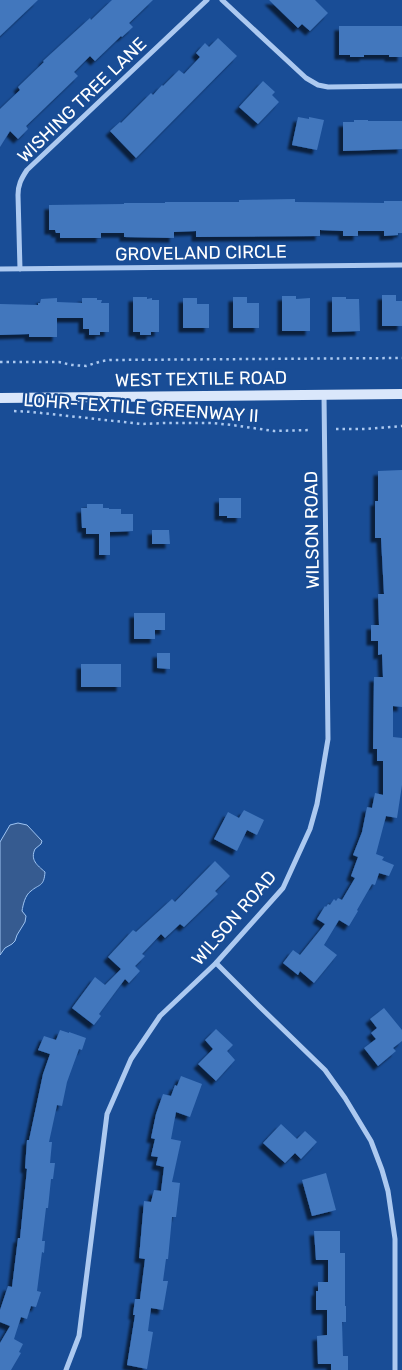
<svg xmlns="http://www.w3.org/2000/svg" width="402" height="1370" viewBox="0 0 402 1370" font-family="Rubik,sans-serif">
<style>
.water{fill:#365b90;stroke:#9ec4f2}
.building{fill:#4277bd;filter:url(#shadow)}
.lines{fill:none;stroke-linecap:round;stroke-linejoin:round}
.path{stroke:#acc9f0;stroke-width:2.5;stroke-dasharray:2.5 4;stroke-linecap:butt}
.minor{stroke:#acc9f0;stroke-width:5}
.secondary{stroke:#dae7fb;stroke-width:10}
.labels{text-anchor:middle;stroke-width:4.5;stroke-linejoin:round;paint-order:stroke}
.street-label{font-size:18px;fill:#fff;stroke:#194d96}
</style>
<defs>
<filter id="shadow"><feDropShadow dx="-4.5" dy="4.5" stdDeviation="1" flood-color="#0009"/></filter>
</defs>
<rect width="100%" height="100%" fill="#194d96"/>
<path class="water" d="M18,823L27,825L42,841L41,844L35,849C30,860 37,865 45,872C44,887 39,884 31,891C25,895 23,905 22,911L26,916L25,922L17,935L15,941L12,944L5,948L0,955V842L10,825Z"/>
<g class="building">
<polygon points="0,0 38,0 0,36"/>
<polygon points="112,0 153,0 129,23 133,27 122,37 121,36 95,61 90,56 74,72 78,76 26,126 28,129 18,139 10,131 0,147 0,109 20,90 18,87 44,62 43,61 90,18 91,20"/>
<polygon points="269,0 315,0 328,13 310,31 302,24 298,28"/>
<polygon points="339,26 402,26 402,57 389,57 389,55 364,55 364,57 350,57 350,55 339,55"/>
<polygon points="218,38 237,56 136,158 110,131 120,122 121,123 151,93 153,95 162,85 163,86 179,70 184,74 200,57 196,53 205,43 209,47"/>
<polygon points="263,81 275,92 272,95 279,102 258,124 239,107"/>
<polygon points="298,117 309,119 309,117 324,120 317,150 292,145"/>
<polygon points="354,120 368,120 368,121 402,121 402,149 343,151 343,122 354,122"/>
<polygon points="295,199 295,202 384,203 384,201 402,201 402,233 398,233 398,235 384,236 384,231 358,231 358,236 343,236 343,231 320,230 320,236 196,237 196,231 174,232 174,238 124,237 124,233 101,233 101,238 60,238 60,233 56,233 55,230 49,230 49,205 124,204 124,203 165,203 165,202 239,202 239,200"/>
<polygon points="382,295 396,295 396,301 402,301 402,326 382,326"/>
<polygon points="282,296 296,296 296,299 310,298 310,331 282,331"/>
<polygon points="133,297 147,297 147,299 152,298 152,300 159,300 159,332 151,332 151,335 140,335 140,332 133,332"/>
<polygon points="233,297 247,297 247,303 259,303 259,328 233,328"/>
<polygon points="332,297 346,297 346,299 359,299 360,331 332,332"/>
<polygon points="57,298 57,302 82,303 82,298 97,298 97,300 102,300 101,303 109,303 109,332 100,332 100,335 89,335 89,329 83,329 83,318 57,318 57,337 29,337 29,334 0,335 0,304 38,305 38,303 40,303 41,299"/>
<polygon points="183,298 197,298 197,304 209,304 209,328 183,328"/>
<polygon points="402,470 402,707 393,706 393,737 402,738 402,785 397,818 386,816 376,854 384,857 382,860 394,865 389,876 379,873 375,885 372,884 357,910 358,911 349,926 339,920 324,945 337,955 314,983 300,971 298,975 283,963 293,950 300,955 325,924 317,919 325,906 326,907 328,904 330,905 334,899 336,901 338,898 342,900 355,878 351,876 358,857 353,855 362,832 367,807 372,808 375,793 383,795 383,761 377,761 377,749 373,749 374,677 383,677 382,654 378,655 378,641 371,641 371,625 379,625 378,594 384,594 381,538 375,538 375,501 378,501 378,471"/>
<polygon points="219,498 241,498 241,518 227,518 227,516 219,516"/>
<polygon points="87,504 103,504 103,508 109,508 109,509 121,509 121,514 133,514 133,531 110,532 110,555 99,555 99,534 86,534 86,528 82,528 81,508 87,508"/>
<polygon points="152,530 169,530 170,544 152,544"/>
<polygon points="134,613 165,613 165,630 155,630 155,639 134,639"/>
<polygon points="157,653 170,653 170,669 157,668"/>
<rect x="81" y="664" width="40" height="23"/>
<polygon points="244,810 264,820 257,835 247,830 237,851 214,839 228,812 239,818"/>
<polygon points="215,861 230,876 215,891 218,894 184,927 180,924 165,938 161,934 142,954 145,956 135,966 140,971 129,983 125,979 99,1014 101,1016 94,1025 72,1008 95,977 105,985 121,969 108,957 133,930 136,932 172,899 175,902"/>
<polygon points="384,1008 402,1030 402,1041 393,1048 396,1051 378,1066 364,1048 376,1039 371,1033 377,1028 370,1019"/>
<polygon points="216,1029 233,1045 227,1051 235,1060 216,1081 198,1064 213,1049 205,1040"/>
<polygon points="60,1030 69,1033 69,1032 86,1038 82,1050 79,1049 67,1082 62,1106 57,1105 49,1142 52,1142 50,1163 55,1163 53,1179 51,1179 48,1208 46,1208 42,1241 45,1241 44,1253 42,1252 37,1291 41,1292 36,1307 31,1306 27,1319 21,1317 14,1339 23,1344 19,1352 21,1353 11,1370 0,1370 0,1343 10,1326 0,1322 0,1310 8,1286 12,1287 18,1238 20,1238 27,1169 25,1168 27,1140 29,1140 43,1074 50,1054 38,1050 44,1036 56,1040"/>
<polygon points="181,1076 202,1084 190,1117 176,1112 171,1139 181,1141 172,1182 180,1183 176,1217 172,1217 168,1259 166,1259 163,1281 168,1281 163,1310 151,1308 148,1331 153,1332 147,1369 127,1365 135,1315 133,1315 135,1299 140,1299 145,1259 139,1258 144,1201 151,1202 154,1190 161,1191 164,1167 156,1165 158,1157 151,1156 155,1139 151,1138 156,1114 163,1094 171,1096 175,1085 177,1086"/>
<polygon points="281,1124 297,1139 305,1131 317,1142 301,1159 295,1153 285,1163 263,1143"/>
<polygon points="326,1173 336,1210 312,1216 302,1180"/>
<polygon points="314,1231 340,1231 340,1253 345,1253 345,1306 346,1306 346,1322 342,1322 343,1356 348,1356 348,1370 331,1370 331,1364 318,1364 317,1336 327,1335 327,1310 316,1310 316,1291 318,1291 318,1282 328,1282 328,1260 316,1260"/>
</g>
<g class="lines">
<g class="path">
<polyline points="0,362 59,362 72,365 86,366 102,361 110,360 402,358"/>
<polyline points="14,411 32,412 142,424 165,423 211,423 232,425 274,431 311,430"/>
<polyline points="336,429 366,429 402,426"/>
</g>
<g class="minor">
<polyline points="222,0 306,78 318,85 328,87 402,86"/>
<polyline points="0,269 402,265"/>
<path d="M20,269L18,195C18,185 21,179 27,170L207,0"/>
<polyline points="216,963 259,1006 325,1070 345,1098 371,1141 382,1170 388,1191 395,1239 395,1370"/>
<polyline points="66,1370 79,1336 107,1114 131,1059 160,1016 216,963 283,888 310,829 317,804 328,739 324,395"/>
</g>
<polyline class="secondary" points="0,398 402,394"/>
</g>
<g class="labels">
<g class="street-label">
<text transform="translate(82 100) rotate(-44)" y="6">WISHING TREE LANE</text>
<text transform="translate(201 253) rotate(-1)" y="6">GROVELAND CIRCLE</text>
<text transform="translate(201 379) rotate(-1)" y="6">WEST TEXTILE ROAD</text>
<text transform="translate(141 408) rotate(4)" y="6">LOHR-TEXTILE GREENWAY II</text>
<text transform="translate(312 530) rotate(-91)" y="6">WILSON ROAD</text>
<text transform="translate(234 918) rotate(-49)" y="6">WILSON ROAD</text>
</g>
</g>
</svg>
